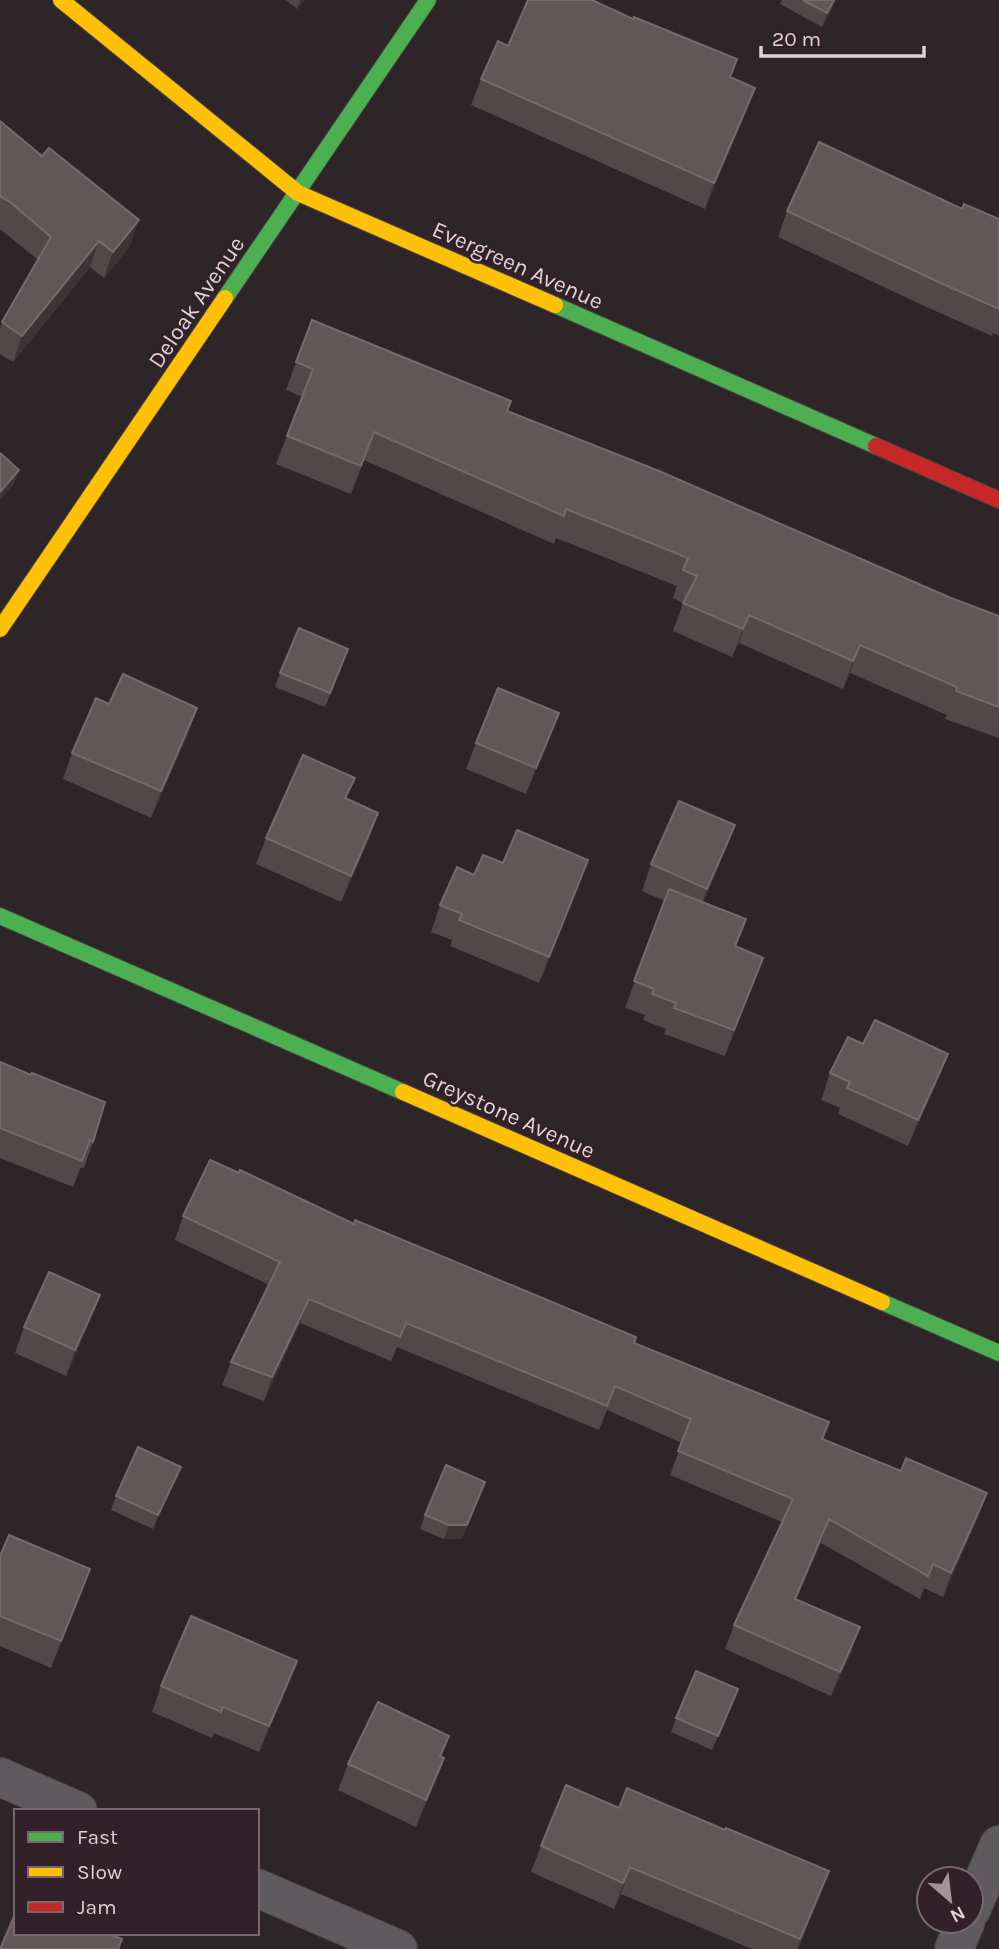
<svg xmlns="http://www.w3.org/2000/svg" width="999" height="1949" viewBox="0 0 999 1949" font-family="Karla,sans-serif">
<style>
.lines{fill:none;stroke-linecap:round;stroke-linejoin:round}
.street-casing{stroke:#494245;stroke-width:40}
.fast-casing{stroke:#494245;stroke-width:18}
.slow-casing{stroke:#494245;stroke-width:18}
.jam-casing{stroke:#494245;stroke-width:18}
.street{stroke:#5e5a5d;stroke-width:38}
.fast{stroke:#4caf50;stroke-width:16}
.slow{stroke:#ffc107;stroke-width:16}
.jam{stroke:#c62828;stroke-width:16}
.wall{fill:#544749}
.shaded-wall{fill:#3f3336}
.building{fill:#635658;stroke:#766a6c;stroke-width:2}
.labels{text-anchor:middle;stroke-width:5;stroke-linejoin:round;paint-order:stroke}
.street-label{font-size:23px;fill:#ddd2d6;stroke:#322128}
</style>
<rect width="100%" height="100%" fill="#2e2529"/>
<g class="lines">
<g class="street-casing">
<g id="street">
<polyline points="0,1777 78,1811"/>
<polyline points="257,1888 398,1949"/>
<polyline points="971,1910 999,1845"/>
<polyline points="954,1949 966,1921"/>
</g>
</g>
<g class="fast-casing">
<g id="fast">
<polyline points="225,298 428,0"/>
<polyline points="555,305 876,446"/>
<polyline points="0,916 403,1092"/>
<polyline points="882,1302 999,1353"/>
</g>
</g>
<g class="slow-casing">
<g id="slow">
<polyline points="61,0 298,193 555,305"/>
<polyline points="0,629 225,298"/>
<polyline points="403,1092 882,1302"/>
</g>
</g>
<g class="jam-casing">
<polyline id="jam" points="876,446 999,500"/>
</g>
<use href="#street" class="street"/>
<use href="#fast" class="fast"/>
<use href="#slow" class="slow"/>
<use href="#jam" class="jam"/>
</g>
<g class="wall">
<polygon points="286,0 304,0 297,9"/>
<polygon points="782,0 836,0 822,27 780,4"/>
<polygon points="633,19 737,59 730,77 755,88 745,114 705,209 471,105 481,79 508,46"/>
<polygon points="0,121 130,246 104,278 90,267 13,362 0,354 0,328 2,322 38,260 0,229"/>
<polygon points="962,209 999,219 999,336 993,333 992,336 922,305 778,237 787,211"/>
<polygon points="296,362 508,411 951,598 999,616 999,738 945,719 947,715 850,673 843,689 739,643 732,657 673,631 683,603 673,598 677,586 556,538 554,544 364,460 351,494 276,464 302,397 286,390"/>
<polygon points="343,663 325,707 275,687 280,673"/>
<polygon points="559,713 526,794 466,769 476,743"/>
<polygon points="188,734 151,818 63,779 72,753"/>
<polygon points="347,799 369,839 341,902 256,864 266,838"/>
<polygon points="735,825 725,851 703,902 736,947 763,958 725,1056 664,1034 666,1029 643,1020 645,1015 625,1008 665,901 642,891 651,864"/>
<polygon points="503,863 579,886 539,983 450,946 452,940 431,932 440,905 474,875"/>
<polygon points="863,1044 948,1054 938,1080 908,1146 838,1114 840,1108 821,1100 830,1073"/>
<polygon points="0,1062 93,1142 84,1168 81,1167 73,1187 0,1158"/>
<polygon points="239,1173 354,1224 634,1343 978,1517 943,1597 924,1588 920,1599 821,1543 796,1600 852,1651 831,1696 725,1649 734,1625 782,1522 670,1475 682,1443 607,1410 599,1430 397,1347 391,1361 300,1323 264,1401 222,1385 231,1362 269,1285 175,1240 183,1216"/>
<polygon points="100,1295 90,1321 66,1376 15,1353 24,1327"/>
<polygon points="175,1481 153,1529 111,1510 116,1496"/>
<polygon points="485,1482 462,1539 444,1539 420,1529 425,1515"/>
<polygon points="0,1556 90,1569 51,1668 0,1646"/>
<polygon points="297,1661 287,1688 259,1752 214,1733 212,1738 152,1712 161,1686"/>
<polygon points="738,1689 712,1750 671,1732 676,1718"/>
<polygon points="449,1736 441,1757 444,1758 434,1785 416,1827 338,1790 348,1764"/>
<polygon points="619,1808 725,1830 829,1871 819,1897 798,1949 752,1949 621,1894 614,1909 531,1872 541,1846"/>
</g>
<g class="shaded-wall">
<polygon points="300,0 304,0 297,9"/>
<polygon points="834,0 836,0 822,27 827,13"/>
<polygon points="755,88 745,114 705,209 714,183"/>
<polygon points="139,220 130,246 104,278 113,252"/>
<polygon points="99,241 90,267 13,362 22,336"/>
<polygon points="19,470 14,484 0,500 0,492"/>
<polygon points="749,615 739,643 732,657 743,629"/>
<polygon points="860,645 850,673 843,689 853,661"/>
<polygon points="197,708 188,734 151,818 161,791"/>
<polygon points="559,713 549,740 526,794 536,768"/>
<polygon points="378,813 369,839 341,902 351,876"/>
<polygon points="735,825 725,851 698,915 707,889"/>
<polygon points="588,860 579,886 539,983 549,957"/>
<polygon points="763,958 753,984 725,1056 734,1030"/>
<polygon points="948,1054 938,1080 908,1146 918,1120"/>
<polygon points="100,1295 90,1321 66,1376 75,1350"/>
<polygon points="309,1299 300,1323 264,1401 272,1377"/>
<polygon points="181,1467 175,1481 153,1529 158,1515"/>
<polygon points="485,1482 462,1539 444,1539 449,1525"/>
<polygon points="987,1493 978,1517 943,1597 951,1573"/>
<polygon points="829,1519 821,1543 786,1623 795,1599"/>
<polygon points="90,1569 81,1595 51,1668 61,1641"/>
<polygon points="860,1627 852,1651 831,1696 840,1672"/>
<polygon points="297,1661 287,1688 259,1752 269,1726"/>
<polygon points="444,1758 434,1785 416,1827 426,1800"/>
<polygon points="630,1867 621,1894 614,1909 623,1883"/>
<polygon points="829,1871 819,1897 797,1949 800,1939"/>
</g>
<g class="building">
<polygon points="528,0 592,0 633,19 634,17 737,59 730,77 755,88 714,183 481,79 498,41 508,46"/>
<polygon points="803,0 834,0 827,13"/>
<polygon points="0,121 42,156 49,148 139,220 113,252 99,241 22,336 2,322 51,237 10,202 0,196"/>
<polygon points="819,142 962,209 964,204 999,219 999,309 932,279 787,211"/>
<polygon points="312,320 511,401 507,411 659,471 951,598 999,616 999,707 956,691 957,687 860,645 853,661 749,615 743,629 683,603 697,576 683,570 688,558 566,509 564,516 374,432 361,466 287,436 313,369 296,362"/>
<polygon points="0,453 19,470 0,492"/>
<polygon points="299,628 348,649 330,693 280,673"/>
<polygon points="123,674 197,708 161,791 72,753 96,698 109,704"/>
<polygon points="498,688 559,713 536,768 476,743"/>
<polygon points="303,755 355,778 345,798 378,813 351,876 266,838"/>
<polygon points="679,801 735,825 707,889 651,864"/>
<polygon points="517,830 588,860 549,957 459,920 462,914 440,905 457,867 474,875 483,855 503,863"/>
<polygon points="669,889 746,919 735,946 763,958 734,1030 674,1008 676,1003 652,994 654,989 634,981"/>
<polygon points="875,1020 948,1054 918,1120 847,1088 850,1082 830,1073 848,1037 863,1044"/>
<polygon points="0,1062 31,1075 32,1073 105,1102 93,1142 90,1140 82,1161 0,1128"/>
<polygon points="210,1160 239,1173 240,1170 354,1224 355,1220 636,1337 634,1343 829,1422 822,1439 901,1471 906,1458 987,1493 951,1573 933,1564 928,1576 829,1519 795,1599 860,1627 840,1672 734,1625 793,1499 678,1451 691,1419 615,1386 607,1406 406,1323 400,1337 309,1299 272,1377 231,1362 280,1262 183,1216"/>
<polygon points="49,1272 100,1295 75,1350 24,1327"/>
<polygon points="138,1447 181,1467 158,1515 116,1496"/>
<polygon points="446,1465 485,1482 467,1525 449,1525 425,1515"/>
<polygon points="9,1535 90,1569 61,1641 0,1616 0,1556"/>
<polygon points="191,1616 297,1661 269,1726 223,1707 221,1712 161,1686"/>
<polygon points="696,1671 738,1689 718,1736 676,1718"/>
<polygon points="378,1702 449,1736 440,1756 444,1758 426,1800 348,1764"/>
<polygon points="566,1785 619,1808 627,1788 725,1830 726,1828 829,1871 800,1939 630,1867 623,1883 541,1846"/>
<polygon points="16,1912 16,1933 107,1933 122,1939 118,1949 0,1949"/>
</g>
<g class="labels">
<g class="street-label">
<text transform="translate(518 265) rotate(24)" y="8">Evergreen Avenue</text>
<text transform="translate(196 302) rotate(-56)" y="8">Deloak Avenue</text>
<text transform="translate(509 1114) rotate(24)" y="8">Greystone Avenue</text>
</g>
</g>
<rect x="14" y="1809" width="245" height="126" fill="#322128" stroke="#76686e" stroke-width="2"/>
<rect x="28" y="1832" width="35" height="10" fill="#4caf50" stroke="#76686e" stroke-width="2"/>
<text x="77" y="1844" font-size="21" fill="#ddd2d6">Fast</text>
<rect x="28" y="1867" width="35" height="10" fill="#ffc107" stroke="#76686e" stroke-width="2"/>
<text x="77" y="1879" font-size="21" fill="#ddd2d6">Slow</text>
<rect x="28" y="1902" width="35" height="10" fill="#c62828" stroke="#76686e" stroke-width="2"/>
<text x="77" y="1914" font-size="21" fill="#ddd2d6">Jam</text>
<g transform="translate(950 1900) rotate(152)"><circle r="33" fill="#322128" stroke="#76686e" stroke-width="2"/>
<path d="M0-5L12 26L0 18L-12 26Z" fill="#a09599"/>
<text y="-10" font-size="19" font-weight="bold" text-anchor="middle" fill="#ddd2d6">N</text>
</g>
<path d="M761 46v10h163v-10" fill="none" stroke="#ddd2d6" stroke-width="3.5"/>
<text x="772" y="46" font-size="21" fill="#ddd2d6" stroke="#322128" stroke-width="5" paint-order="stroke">20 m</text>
</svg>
